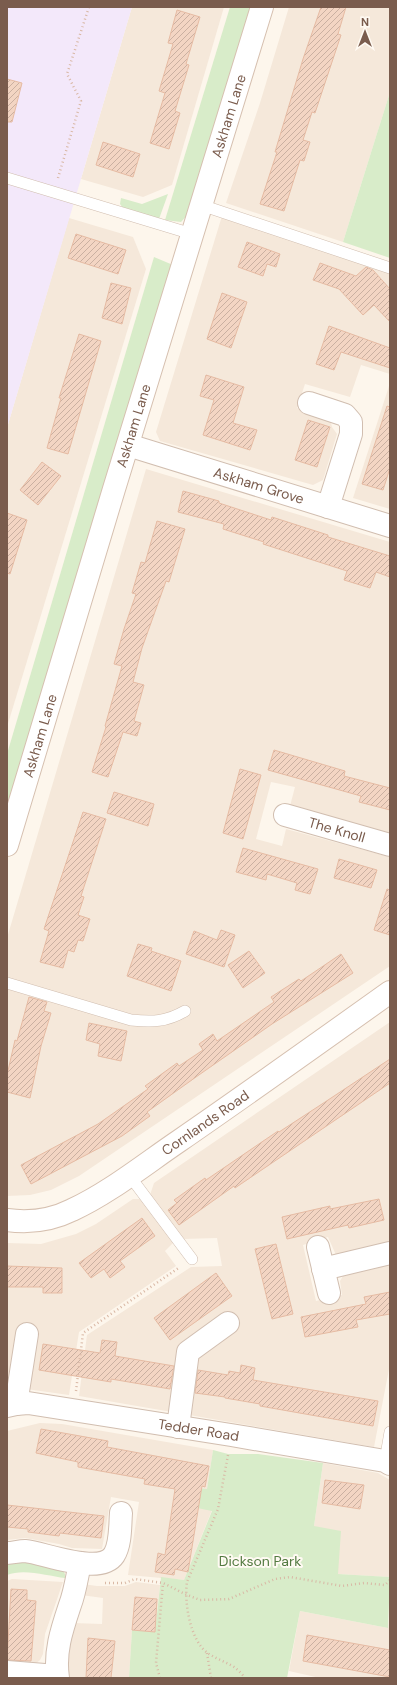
<svg xmlns="http://www.w3.org/2000/svg" width="397" height="1685" viewBox="0 0 397 1685" font-family="'DM Sans',sans-serif">
<style>
.residential{fill:#f5e8da}
.education{fill:#f3e8fa}
.green{fill:#d8ecc9}
.building{fill:url(#building-hatch);stroke:#e6bba3}
.lines{fill:none;stroke-linecap:round;stroke-linejoin:round}
.lane-casing{stroke:#d1beb0;stroke-width:12}
.street-casing{stroke:#d1beb0;stroke-width:24}
.secondary-casing{stroke:#d6c0b0;stroke-width:24}
.path{stroke:#d9b8a5;stroke-width:2.5;stroke-dasharray:1 3;stroke-linecap:butt}
.lane{stroke:#fff;stroke-width:11}
.street{stroke:#fff;stroke-width:22}
.secondary{stroke:#fff;stroke-width:22}
.labels{text-anchor:middle;stroke-width:4;stroke-linejoin:round;paint-order:stroke}
.street-label{font-size:14px;fill:#7a5c4d;stroke:#fffaf3}
.park-label{font-size:14px;fill:#537a41;stroke:#fffaf3}
</style>
<defs>
<pattern id="building-hatch" width="6" height="6" patternUnits="userSpaceOnUse"><rect width="6" height="6" fill="#f3d5c3"/><path d="M-1 1l2-2M0 6l6-6M5 7l2-2" fill="none" stroke="#cab0a1"/></pattern>
</defs>
<rect width="100%" height="100%" fill="#fdf6ec"/>
<g class="residential">
<polygon points="132,7 224,7 172,185 143,197 81,179"/>
<polygon points="289,7 390,7 390,92 343,242 226,203 260,103"/>
<polygon points="222,216 390,273 390,374 361,365 350,397 305,384 297,408 330,419 332,427 337,434 323,480 313,485 160,441 156,432"/>
<polygon points="69,218 133,237 146,269 7,727 7,428"/>
<polygon points="390,383 390,509 353,498"/>
<polygon points="146,469 390,542 390,833 290,806 295,787 271,782 256,839 282,846 286,829 390,857 390,966 79,1176 51,1190 30,1195 7,1196 7,938"/>
<polygon points="390,1022 390,1242 336,1255 328,1237 303,1245 316,1301 342,1295 340,1281 343,1276 390,1265 390,1364 374,1447 79,1396 87,1335 191,1267 222,1266 217,1238 183,1239 150,1195 154,1183"/>
<polygon points="133,1199 142,1199 173,1243 165,1251 176,1266 79,1332 69,1395 12,1387 7,1389 7,1243 41,1244 76,1234 96,1224"/>
<polygon points="40,1423 62,1424 213,1450 207,1490 192,1507 212,1510 184,1580 128,1575 139,1502 111,1497 102,1549 72,1548 59,1544 25,1538 7,1540 7,1431"/>
<polygon points="323,1463 378,1473 390,1480 389,1577 338,1574 314,1526"/>
<polygon points="12,1579 63,1582 45,1634 43,1654 40,1660 35,1664 7,1662 7,1581"/>
<polygon points="136,1582 160,1585 155,1632 132,1631 129,1678 69,1678 67,1659 73,1623 102,1624 103,1598 81,1595 83,1584 97,1586 125,1586"/>
<polygon points="300,1611 388,1628 390,1612 390,1678 320,1678 289,1671"/>
</g>
<polygon class="education" points="7,7 132,7 7,428"/>
<g class="green">
<polygon points="230,7 254,7 191,211 181,222 165,220"/>
<polygon points="390,92 390,258 343,242"/>
<polygon points="168,194 159,219 123,208 120,204 121,198 142,204"/>
<polygon points="154,257 173,265 7,812 7,754"/>
<polygon points="213,1450 228,1454 258,1454 323,1463 314,1526 341,1531 338,1574 390,1577 388,1628 300,1611 287,1678 129,1678 132,1630 155,1632 161,1577 184,1580 212,1511 192,1507 195,1488 207,1489"/>
<path d="M16,1558L62,1569L65,1574V1578C48,1576 24,1568 7,1575V1560Z"/>
</g>
<g class="building">
<polygon points="321,7 346,7 338,34 341,35 315,113 312,112 303,140 310,142 304,161 300,160 284,211 260,204 277,152 275,152 303,59"/>
<polygon points="177,10 200,17 186,64 189,65 175,111 180,113 169,149 150,143 165,93 159,91 173,44 168,43"/>
<polygon points="7,79 22,83 12,122 7,122"/>
<polygon points="103,142 140,154 133,177 96,165"/>
<polygon points="76,234 126,250 118,274 68,258"/>
<polygon points="247,242 280,254 276,267 267,264 263,276 238,267"/>
<polygon points="320,263 356,276 366,267 373,270 390,289 390,322 374,305 363,315 339,289 313,280"/>
<polygon points="111,283 131,288 122,324 102,318"/>
<polygon points="222,293 247,302 231,348 207,339"/>
<polygon points="329,326 390,348 390,368 341,352 334,370 316,364"/>
<polygon points="79,334 101,341 68,454 47,448 61,398 59,398"/>
<polygon points="206,375 244,387 233,423 257,430 250,450 203,435 214,400 200,396"/>
<polygon points="387,406 390,407 390,468 383,490 362,484"/>
<polygon points="308,420 330,427 317,467 295,460"/>
<polygon points="42,462 61,476 38,505 20,490"/>
<polygon points="183,491 219,501 219,503 271,520 272,517 328,535 328,537 390,556 390,577 376,572 370,588 344,580 347,571 263,544 264,542 223,529 224,524 178,512"/>
<polygon points="7,513 27,520 10,574 7,573"/>
<polygon points="157,521 185,529 169,582 166,581 142,648 133,682 144,685 134,721 141,723 137,736 123,732 108,777 92,772 106,727 105,726 122,666 114,664 124,629 136,594 132,593 141,562 145,563"/>
<polygon points="274,750 345,771 344,776 390,788 390,810 359,802 361,796 268,770"/>
<polygon points="240,769 261,775 243,839 223,833"/>
<polygon points="114,792 154,804 148,826 107,813"/>
<polygon points="83,812 106,819 81,896 84,897 78,915 90,919 83,941 78,940 74,952 68,950 63,968 40,962 49,931 44,929"/>
<polygon points="243,848 318,869 310,894 295,890 297,883 267,874 266,880 236,872"/>
<polygon points="339,859 377,870 371,888 334,878"/>
<polygon points="387,889 390,890 390,935 374,930"/>
<polygon points="221,930 235,935 224,967 186,954 194,931 217,940"/>
<polygon points="138,944 152,948 151,951 181,961 171,991 127,976"/>
<polygon points="249,951 265,973 243,988 228,965"/>
<polygon points="341,954 353,973 272,1024 196,1077 147,1112 150,1116 122,1136 31,1184 21,1165 98,1124 148,1089 145,1086 177,1063 179,1066 203,1050 199,1044 213,1034 217,1041 274,1002 271,997 299,979 301,981"/>
<polygon points="29,997 47,1002 44,1011 51,1013 41,1046 30,1098 7,1092 7,1075 15,1040 17,1041"/>
<polygon points="89,1023 127,1031 121,1061 98,1056 100,1044 86,1040"/>
<polygon points="390,1059 390,1083 235,1188 234,1186 179,1225 168,1210 177,1203 174,1200 205,1178 206,1180 278,1131 279,1132 322,1104"/>
<polygon points="379,1199 384,1220 349,1228 348,1225 287,1239 282,1217 330,1206 330,1209"/>
<polygon points="142,1218 155,1236 120,1261 125,1267 110,1278 104,1269 91,1278 79,1263"/>
<polygon points="276,1244 293,1314 272,1319 255,1249"/>
<polygon points="7,1266 62,1268 62,1293 43,1293 43,1287 7,1287"/>
<polygon points="216,1273 232,1296 170,1340 154,1318"/>
<polygon points="390,1292 390,1314 356,1320 358,1327 305,1337 301,1317 366,1304 364,1297"/>
<polygon points="102,1340 117,1342 115,1356 174,1366 170,1389 111,1379 111,1382 39,1370 43,1344 100,1353"/>
<polygon points="241,1365 255,1368 253,1380 378,1401 373,1426 260,1406 260,1404 225,1398 225,1397 195,1393 198,1370 228,1375 229,1371 240,1373"/>
<polygon points="41,1429 108,1441 107,1447 209,1466 205,1487 202,1486 188,1572 175,1569 174,1575 155,1572 158,1553 165,1555 175,1489 144,1484 145,1479 78,1467 78,1462 36,1453"/>
<polygon points="325,1480 364,1485 360,1509 322,1503"/>
<polygon points="7,1505 104,1516 101,1538 60,1533 59,1536 28,1532 28,1529 7,1527"/>
<polygon points="11,1589 27,1590 27,1600 36,1601 31,1661 7,1660"/>
<polygon points="135,1597 157,1599 155,1632 132,1630"/>
<polygon points="307,1635 390,1650 390,1677 303,1661"/>
<polygon points="88,1638 115,1641 111,1678 86,1678"/>
</g>
<g class="lines">
<g class="lane-casing">
<g id="lane">
<polyline points="7,178 192,234"/>
<polyline points="201,205 390,268"/>
<path d="M7,983L131,1020C153,1022 166,1022 185,1011"/>
<polyline points="129,1175 192,1259"/>
<polyline points="385,1461 390,1432"/>
</g>
</g>
<g class="street-casing">
<g id="street">
<polyline points="309,403 345,415 351,422 351,434 328,507"/>
<path id="s1" d="M128,445L390,526"/>
<path id="s2" d="M285,815L390,845"/>
<polyline points="318,1247 329,1293"/>
<polyline points="323,1269 390,1253"/>
<polyline points="16,1404 27,1334"/>
<path id="s3" d="M7,1406L16,1404L28,1403L231,1435L385,1461L390,1464"/>
<polyline points="178,1427 188,1352 228,1323"/>
<path d="M7,1553C13,1553 19,1551 25,1551C45,1553 100,1576 114,1555C121,1544 120,1525 121,1513"/>
<polyline points="7,1672 57,1676"/>
<path d="M58,1678C54,1652 62,1629 70,1605C75,1592 77,1577 80,1563"/>
</g>
</g>
<g class="secondary-casing">
<g id="secondary">
<path id="s4" d="M7,845L114,489L262,7"/>
<path id="s5" d="M7,1220C29,1223 52,1220 72,1210C109,1193 145,1164 179,1141C250,1092 320,1042 390,992"/>
</g>
</g>
<g class="path">
<polyline points="58,178 81,101 67,74 89,7"/>
<polyline points="76,1391 83,1333 180,1267"/>
<path d="M228,1455L218,1509L187,1582C184,1602 190,1642 209,1654C217,1659 226,1662 234,1667C238,1670 242,1674 245,1678"/>
<polyline points="105,1583 125,1583 135,1579 163,1583 185,1594 200,1600 229,1599 275,1579 290,1577 342,1586 364,1583 385,1585 390,1580"/>
<polyline points="207,1653 211,1678"/>
<polyline points="160,1678 156,1663 163,1583"/>
</g>
<use href="#lane" class="lane"/>
<use href="#street" class="street"/>
<use href="#secondary" class="secondary"/>
</g>
<g class="labels">
<g class="street-label">
<text dy="5" stroke="none"><textPath href="#s4" startOffset="762">Askham Lane</textPath></text>
<text dy="5" stroke="none"><textPath href="#s4" startOffset="438">Askham Lane</textPath></text>
<text dy="5" stroke="none"><textPath href="#s1" startOffset="137">Askham Grove</textPath></text>
<text dy="5" stroke="none"><textPath href="#s4" startOffset="114">Askham Lane</textPath></text>
<text dy="5" stroke="none"><textPath href="#s2" startOffset="54">The Knoll</textPath></text>
<text dy="5" stroke="none"><textPath href="#s5" startOffset="226">Cornlands Road</textPath></text>
<text dy="5" stroke="none"><textPath href="#s3" startOffset="194">Tedder Road</textPath></text>
</g>
<g class="park-label">
<text x="260" y="1566">Dickson Park</text>
</g>
</g>
<rect width="397" height="1685" fill="none" stroke="#7a5c4d" stroke-width="16"/>
<g transform="translate(365 32)" stroke="#fffaf3" stroke-width="3" paint-order="stroke">
<path d="M0-3L7 15L0 10L-7 15Z" fill="#7a5c4d"/>
<text y="-6" font-size="11" font-weight="bold" text-anchor="middle" fill="#7a5c4d">N</text>
</g>
</svg>
